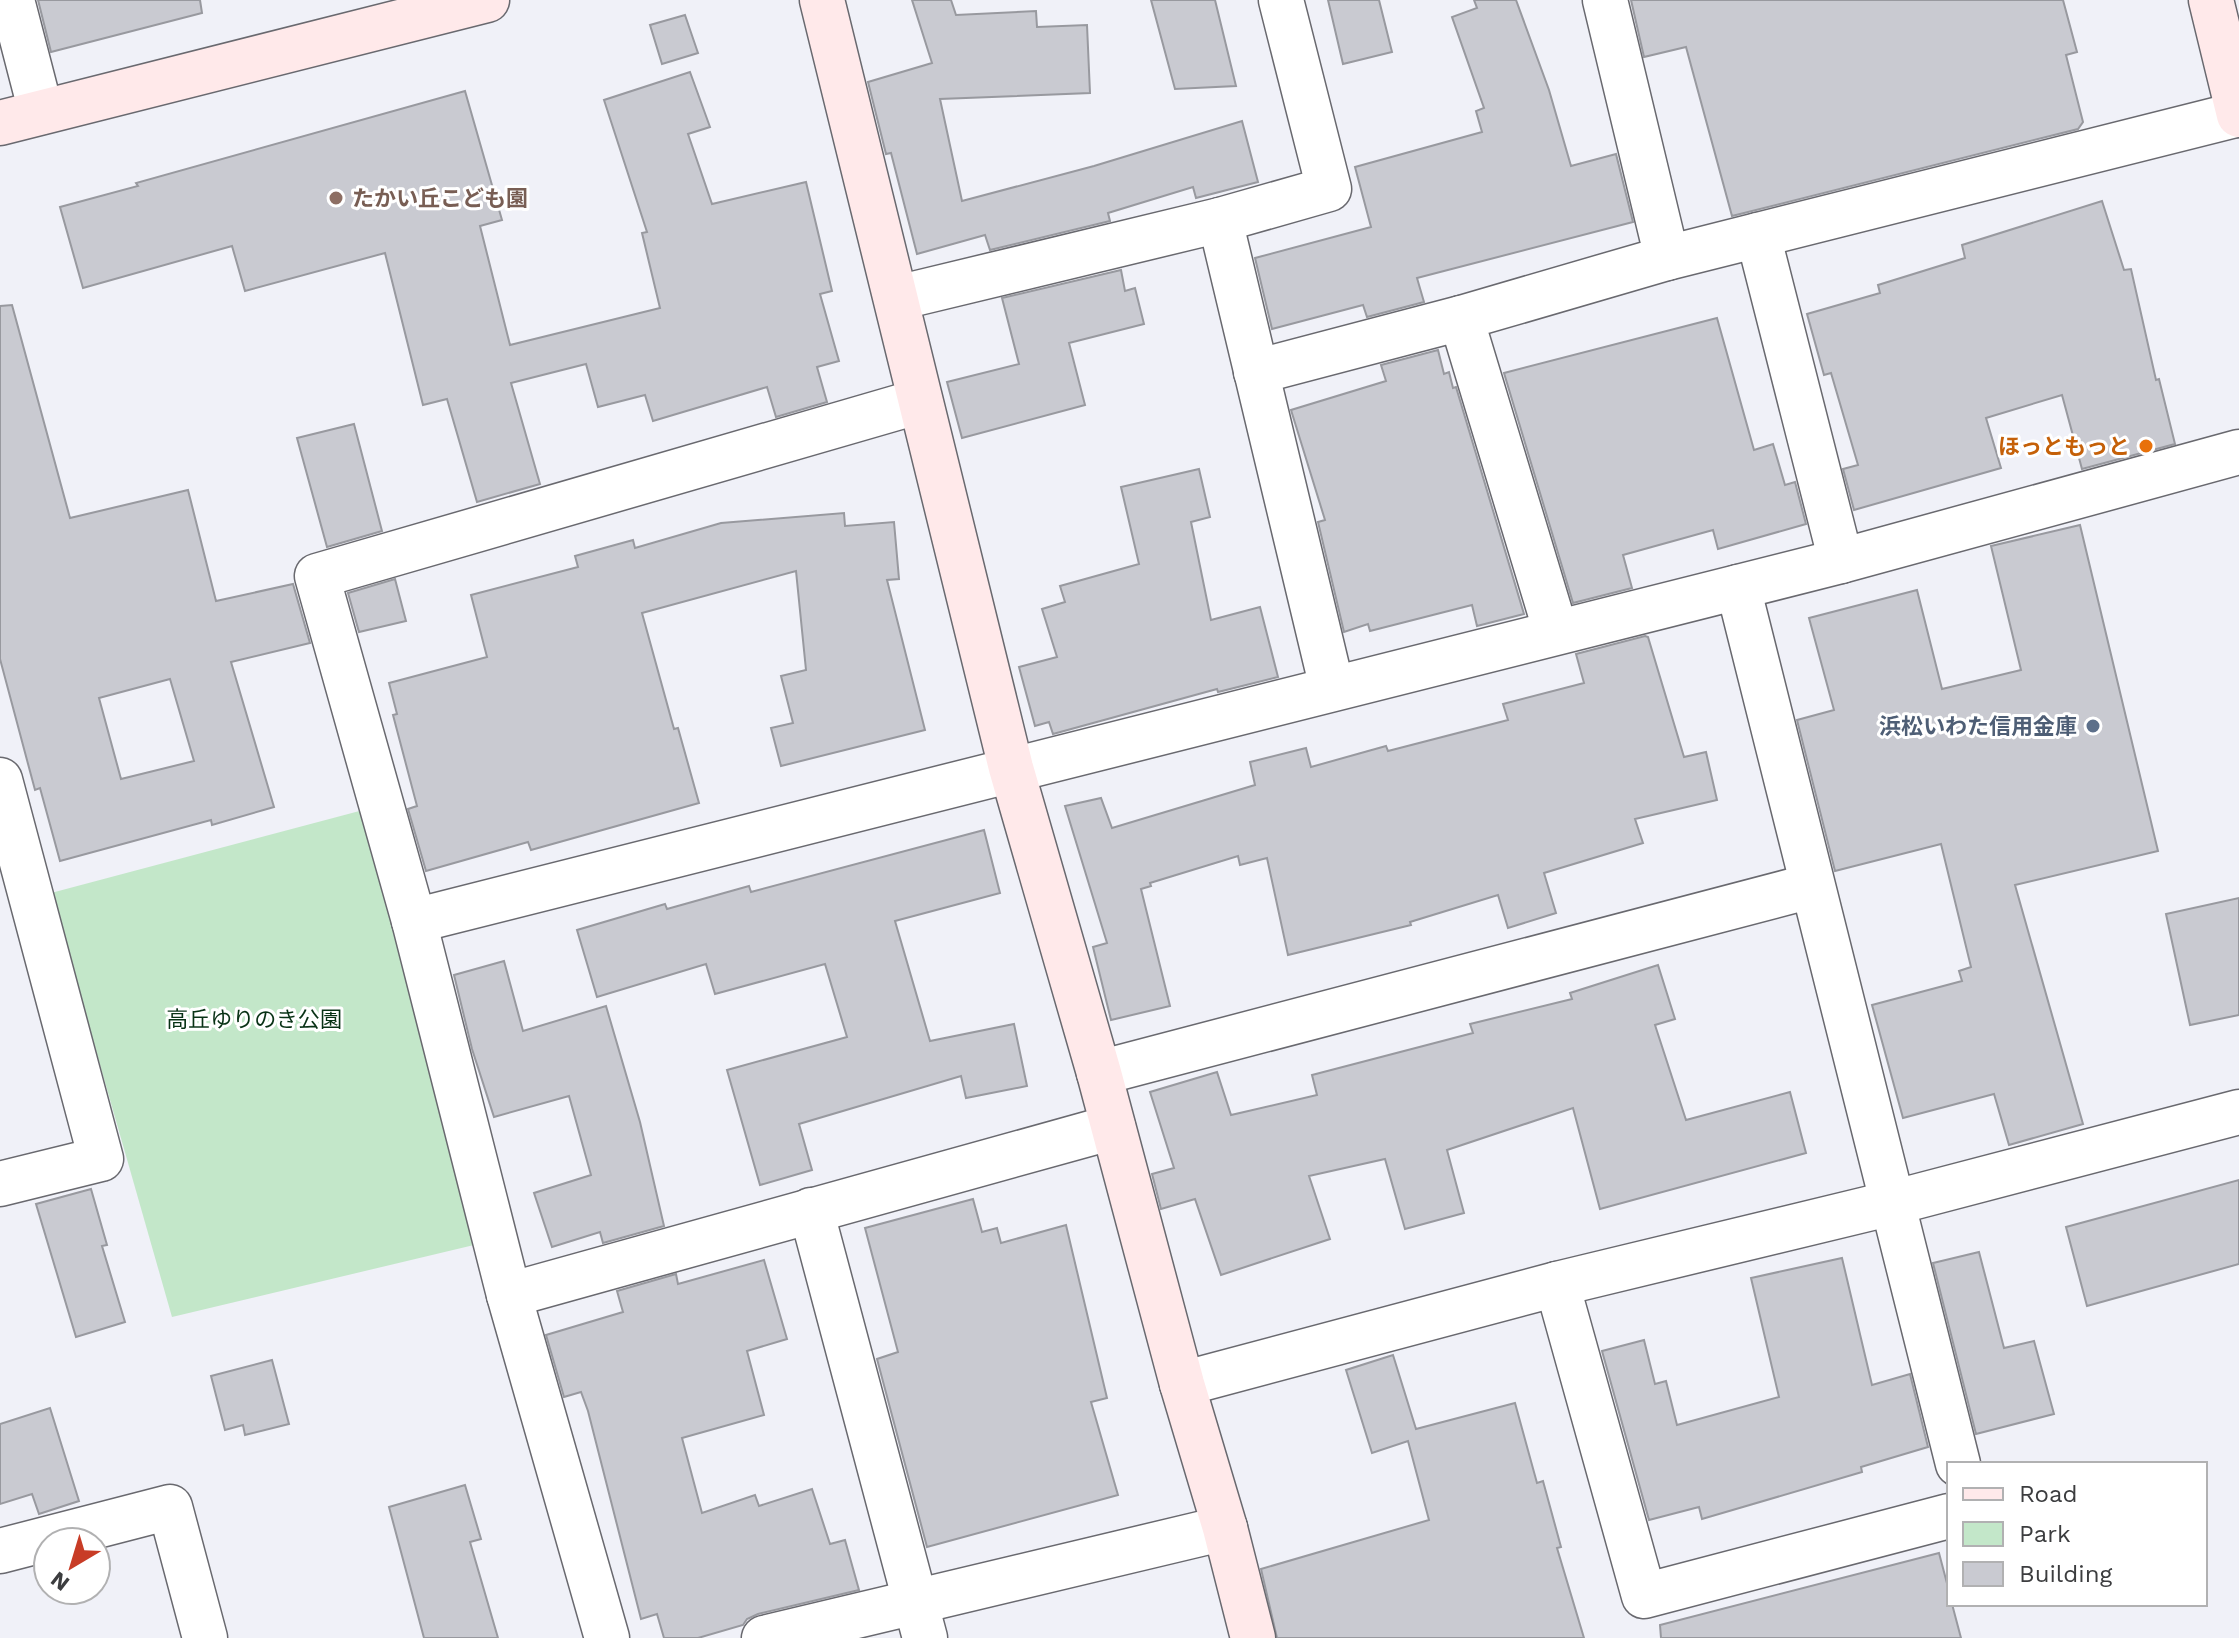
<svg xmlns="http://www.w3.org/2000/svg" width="2239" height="1638" viewBox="0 0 2239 1638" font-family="'Work Sans','Noto Sans JP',sans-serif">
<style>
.green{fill:#c3e7c9}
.building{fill:#c9cad1;stroke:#98999f;stroke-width:2;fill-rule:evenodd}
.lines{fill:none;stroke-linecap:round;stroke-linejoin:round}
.street-casing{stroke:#69696f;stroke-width:47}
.secondary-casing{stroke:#69696f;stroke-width:47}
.street{stroke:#fff;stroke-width:44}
.secondary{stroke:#ffe9ea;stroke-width:44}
.education-dot{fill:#8d6e63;stroke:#fff;stroke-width:3}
.food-dot{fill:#e8710a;stroke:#fff;stroke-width:3}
.service-dot{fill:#5c6f8a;stroke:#fff;stroke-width:3}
.labels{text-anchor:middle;stroke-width:6;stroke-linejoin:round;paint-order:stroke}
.education-label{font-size:22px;font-weight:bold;fill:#785e54;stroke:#fff;text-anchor:start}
.food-label{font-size:22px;font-weight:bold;fill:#c56008;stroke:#fff;text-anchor:end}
.service-label{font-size:22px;font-weight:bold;fill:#4e5e75;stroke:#fff;text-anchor:end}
.park-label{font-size:22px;fill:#083215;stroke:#fff}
</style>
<rect width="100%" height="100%" fill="#f0f1f8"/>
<polygon class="green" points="367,809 474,1245 172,1317 51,893"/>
<g class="building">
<polygon points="38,0 200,0 202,13 51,52"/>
<polygon points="912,0 951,0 956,15 1036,11 1037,27 1087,25 1090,93 940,99 962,201 1094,166 1242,121 1258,182 1196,198 1193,187 1108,213 1110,221 990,250 985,235 917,254 891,153 886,154 868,82 932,63"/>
<polygon points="1151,0 1215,0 1236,86 1175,89"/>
<polygon points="1328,0 1379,0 1392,52 1343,64"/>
<polygon points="1474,0 1516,0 1549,90 1571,166 1616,154 1633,222 1417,278 1424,302 1367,317 1363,305 1272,329 1255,258 1371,227 1355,167 1482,132 1476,111 1484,108 1452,17 1477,8"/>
<polygon points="1631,0 2063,0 2077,52 2066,55 2083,122 2078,129 1732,216 1686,47 1644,57"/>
<polygon points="685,15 698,53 662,64 650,25"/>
<polygon points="690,72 710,127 688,134 712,204 806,182 832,291 820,294 839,361 817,367 827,402 776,417 767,387 653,421 645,395 598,407 586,364 511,383 540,484 477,502 447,399 423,405 385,253 245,291 232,246 83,288 60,207 138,186 136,183 465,91 502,220 480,226 510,345 660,308 642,233 647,232 604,100"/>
<polygon points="2102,201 2124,270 2131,269 2156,380 2159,379 2175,444 2082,469 2062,395 1986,418 2001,468 1854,510 1843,469 1858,465 1831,373 1824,375 1807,314 1880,293 1878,285 1965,258 1962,245"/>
<polygon points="1121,270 1125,291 1135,288 1144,324 1069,343 1085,405 962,438 947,382 1019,364 1002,298"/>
<path d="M12,305L70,518L188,490L216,601L293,584L310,643L231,662L274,807L212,825L211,820L60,861L40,788L35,790L0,659V306ZM170,679L194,761L121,779L99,698Z"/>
<polygon points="1717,318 1754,450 1773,444 1785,485 1795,482 1806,524 1718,549 1713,530 1623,555 1632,588 1573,603 1504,373"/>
<polygon points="1438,350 1444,374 1449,372 1453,388 1456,387 1524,614 1477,626 1472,605 1370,631 1368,624 1344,632 1318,522 1325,520 1291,410 1386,381 1381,365"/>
<polygon points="354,424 382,531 327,547 297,438"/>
<polygon points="1199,469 1210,517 1191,522 1211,620 1260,607 1278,677 1218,692 1217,689 1053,734 1049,722 1035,726 1019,667 1057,657 1042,609 1065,602 1060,586 1139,564 1121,487"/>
<polygon points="844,513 845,526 894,522 899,579 887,580 925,730 781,766 771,728 793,723 781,676 806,670 796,571 642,613 674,729 678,728 699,803 531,850 528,842 426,871 408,809 417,806 393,715 397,714 389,683 487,657 471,595 578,567 575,556 633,540 635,548 721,523"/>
<polygon points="2080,525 2158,851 2015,885 2083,1124 2009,1145 1994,1094 1903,1118 1872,1005 1962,981 1959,971 1971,967 1941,844 1835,871 1797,720 1834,710 1809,618 1917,590 1942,689 2021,670 1991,546"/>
<polygon points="395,579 406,621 359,632 348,593"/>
<polygon points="1645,636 1648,637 1684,757 1706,752 1717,800 1635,819 1643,843 1544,873 1556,913 1508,928 1498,895 1410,922 1411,925 1288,955 1267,858 1240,865 1238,856 1150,883 1151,886 1141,889 1170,1006 1111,1020 1093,947 1107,943 1065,806 1101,798 1112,828 1255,785 1250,762 1306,748 1311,767 1386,746 1388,751 1508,720 1503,704 1584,683 1576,654"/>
<polygon points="984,830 1000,893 895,921 930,1041 1014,1024 1027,1086 966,1098 961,1076 799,1124 812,1170 760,1185 727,1070 847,1037 825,964 715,994 706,964 597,997 577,930 665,904 667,909 749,886 751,892"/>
<polygon points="2239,898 2239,1015 2190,1025 2166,914"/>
<polygon points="504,961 523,1031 606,1006 640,1122 664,1226 603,1243 600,1232 552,1247 534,1193 591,1175 569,1096 494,1117 472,1049 454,975"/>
<polygon points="1658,965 1675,1019 1655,1025 1686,1120 1790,1092 1806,1153 1600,1209 1573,1108 1447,1150 1464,1213 1405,1229 1385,1159 1309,1176 1330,1239 1221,1275 1195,1199 1161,1209 1152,1174 1174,1168 1150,1092 1217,1072 1231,1115 1317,1095 1312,1075 1473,1033 1470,1024 1572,999 1570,993"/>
<polygon points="2239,1180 2239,1264 2087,1306 2066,1227"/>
<polygon points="91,1189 107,1245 102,1246 125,1322 76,1337 36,1204"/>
<polygon points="973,1199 982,1232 997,1228 1001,1243 1066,1225 1107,1398 1091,1402 1118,1495 927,1547 877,1359 898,1352 865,1228"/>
<polygon points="1979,1252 2004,1348 2034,1341 2054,1414 1976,1434 1933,1263"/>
<polygon points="1842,1258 1872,1385 1910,1374 1928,1447 1861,1467 1862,1472 1702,1519 1699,1507 1649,1520 1602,1351 1644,1340 1655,1384 1666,1381 1677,1425 1779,1397 1751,1278"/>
<polygon points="764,1260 787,1339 747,1351 764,1415 682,1438 702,1513 755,1495 759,1506 812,1489 830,1544 845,1540 859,1590 758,1614 747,1619 743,1625 698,1638 664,1638 657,1614 641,1619 588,1411 581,1392 564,1397 546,1335 623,1312 617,1291 676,1274 678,1284"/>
<polygon points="1393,1355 1416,1429 1515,1403 1537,1483 1543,1481 1561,1547 1557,1548 1584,1638 1277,1638 1261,1569 1429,1520 1408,1441 1372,1453 1346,1370"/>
<polygon points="272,1360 289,1424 245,1435 243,1425 225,1430 211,1376"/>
<polygon points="50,1408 79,1501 39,1514 32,1494 0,1504 0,1424"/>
<polygon points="465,1485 481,1539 470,1542 498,1638 424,1638 389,1507"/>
<polygon points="1939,1553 1949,1591 1949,1604 1952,1604 1961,1638 1661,1638 1660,1625"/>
</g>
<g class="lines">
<g class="street-casing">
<g id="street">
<polyline points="12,0 41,112"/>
<polyline points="1281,0 1329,189 1220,220 1332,688"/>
<polyline points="1758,235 1841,561"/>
<polyline points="1667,258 2239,114"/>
<polyline points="897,298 1220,220"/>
<polyline points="1256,372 1461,318"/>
<polyline points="1738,587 1958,1464"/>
<polyline points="1556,632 1461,318 1667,258 1605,0"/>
<polyline points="0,780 101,1159 0,1184"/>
<polyline points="414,921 1841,561 2239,452"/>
<polyline points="1099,1073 1811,886"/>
<polyline points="811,1210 925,1638"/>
<polyline points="1557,1284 1644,1596 1949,1516"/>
<polyline points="509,1295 1113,1127"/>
<polyline points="1182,1384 1557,1284 1892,1203 2239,1112"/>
<polyline points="0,1551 170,1507 205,1638"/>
<polyline points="607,1638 509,1295 414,921 317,576 920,401"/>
<polyline points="764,1638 1225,1528"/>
</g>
</g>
<g class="secondary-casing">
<g id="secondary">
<polyline points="822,0 1011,768 1099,1073 1182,1384 1225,1528 1253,1638"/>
<polyline points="2211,0 2239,115"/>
<polyline points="0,123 487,0"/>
</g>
</g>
<use href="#street" class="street"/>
<use href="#secondary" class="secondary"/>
</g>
<circle class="education-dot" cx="336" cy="198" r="8"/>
<circle class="food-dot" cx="2146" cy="446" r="8"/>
<circle class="service-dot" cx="2093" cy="726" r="8"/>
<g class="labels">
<g class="education-label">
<text x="352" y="206">たかい丘こども園</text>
</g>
<g class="food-label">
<text x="2130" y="454">ほっともっと</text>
</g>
<g class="service-label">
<text x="2077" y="734">浜松いわた信用金庫</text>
</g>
<g class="park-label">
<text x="254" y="1027">高丘ゆりのき公園</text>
</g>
</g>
<rect x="1947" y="1462" width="260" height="144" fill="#ffffff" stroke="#b1b1b2" stroke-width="2"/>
<rect x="1963" y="1488" width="40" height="12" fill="#ffe9ea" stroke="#b1b1b2" stroke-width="2"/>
<text x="2019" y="1502" font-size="24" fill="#3c3d3f">Road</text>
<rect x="1963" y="1522" width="40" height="24" fill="#c3e7c9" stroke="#b1b1b2" stroke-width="2"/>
<text x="2019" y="1542" font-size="24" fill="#3c3d3f">Park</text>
<rect x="1963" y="1562" width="40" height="24" fill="#c9cad1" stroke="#b1b1b2" stroke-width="2"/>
<text x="2019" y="1582" font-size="24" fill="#3c3d3f">Building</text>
<g transform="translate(72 1566) rotate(218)"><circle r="38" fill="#ffffff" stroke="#b1b1b2" stroke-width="2"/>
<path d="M0-6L14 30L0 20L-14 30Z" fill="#c83c26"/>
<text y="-12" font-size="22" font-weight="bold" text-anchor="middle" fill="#3c3d3f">N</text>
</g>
</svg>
